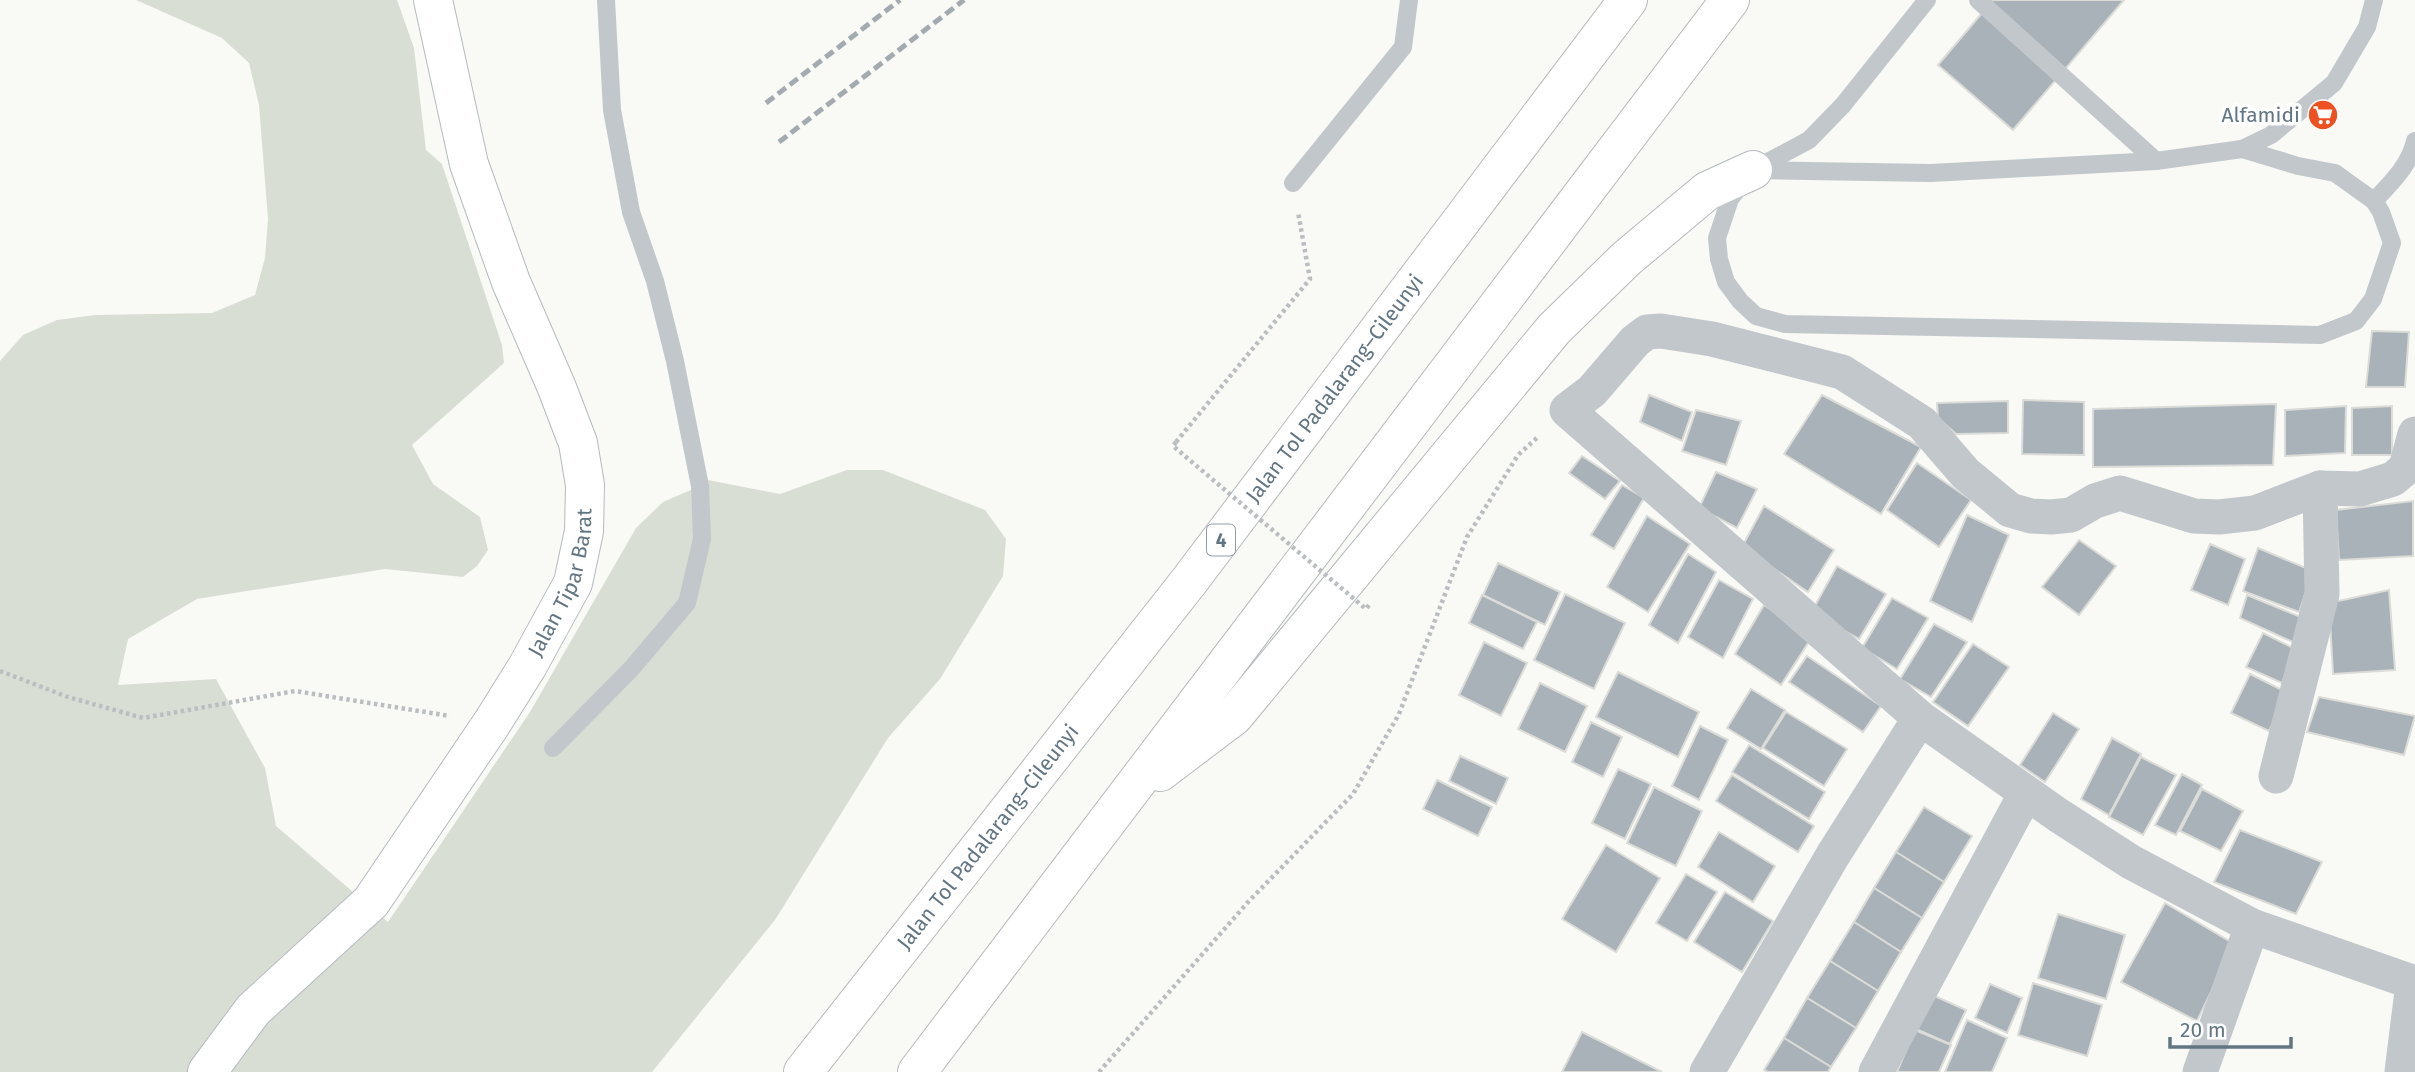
<svg xmlns="http://www.w3.org/2000/svg" width="2415" height="1072" viewBox="0 0 2415 1072" font-family="'Fira Sans',sans-serif">
<style>
.green{fill:#d9ded5}
.building{fill:#a8b2b8;stroke:#dbdbd8;stroke-width:2}
.lines{fill:none;stroke-linecap:round;stroke-linejoin:round}
.secondary-casing{stroke:#b4bbc0;stroke-width:40}
.highway-casing{stroke:#b5babd;stroke-width:40}
.path{stroke:#babec1;stroke-width:4.5;stroke-dasharray:3.5 3.5;stroke-linecap:butt}
.lane{stroke:#c2c7cb;stroke-width:18}
.street{stroke:#c2c7cb;stroke-width:35}
.secondary{stroke:#fff;stroke-width:38}
.highway{stroke:#fff;stroke-width:38}
.rail{stroke:#a3abb1;stroke-width:5;stroke-dasharray:10 5;stroke-linecap:butt}
.path-bridge{stroke:#babec1;stroke-width:4.5;stroke-dasharray:3.5 3.5;stroke-linecap:butt}
.labels{text-anchor:middle;stroke-width:7;stroke-linejoin:round;paint-order:stroke}
.shield{fill:#fff;stroke:#919ea8;stroke-width:2}
.shield-label{font-size:19px;font-weight:bold;fill:#627583}
.poi-label{font-size:21px;fill:#627583;stroke:#fff;text-anchor:end}
.street-label{font-size:21px;fill:#627583;stroke:#fff}
</style>
<rect width="100%" height="100%" fill="#f9f9f6"/>
<polygon class="green" points="136,0 397,0 414,48 426,150 442,164 502,345 504,363 412,445 433,484 480,517 488,550 477,566 463,577 385,569 197,599 128,639 118,685 216,679 265,768 276,826 388,922 530,712 636,528 663,502 700,486 708,480 780,494 847,470 883,470 985,510 1006,539 1003,576 940,679 888,738 775,920 652,1072 0,1072 0,361 23,335 57,320 95,315 212,313 255,295 265,258 268,219 259,105 249,63 222,38"/>
<g class="building">
<polygon points="1993,0 2124,0 2013,130 1938,65"/>
<polygon points="2372,331 2409,332 2405,387 2366,387"/>
<polygon points="1649,395 1692,412 1682,441 1640,422"/>
<polygon points="1822,395 1921,447 1881,514 1784,454"/>
<polygon points="2023,400 2084,402 2084,455 2022,454"/>
<polygon points="2008,401 2008,433 1956,434 1938,418 1937,403"/>
<polygon points="2276,404 2273,465 2093,467 2093,409"/>
<polygon points="2346,406 2345,453 2285,456 2285,410"/>
<polygon points="2392,406 2392,455 2352,455 2352,408"/>
<polygon points="1696,410 1741,421 1726,465 1682,451"/>
<polygon points="1582,456 1620,481 1605,499 1569,473"/>
<polygon points="1917,463 1971,500 1939,547 1887,510"/>
<polygon points="1716,472 1757,489 1737,528 1699,508"/>
<polygon points="1622,485 1644,498 1614,549 1591,535"/>
<polygon points="2413,501 2413,556 2339,560 2336,510"/>
<polygon points="1764,506 1834,550 1808,592 1742,547"/>
<polygon points="1967,515 2009,535 1972,622 1930,601"/>
<polygon points="1647,516 1690,544 1648,612 1607,587"/>
<polygon points="2079,540 2116,566 2079,615 2042,587"/>
<polygon points="2210,544 2245,559 2228,605 2191,590"/>
<polygon points="2258,548 2313,571 2299,612 2243,591"/>
<polygon points="1688,554 1716,572 1678,643 1649,625"/>
<polygon points="1498,563 1560,592 1545,625 1483,595"/>
<polygon points="1837,566 1886,594 1859,639 1811,613"/>
<polygon points="1719,580 1753,599 1723,658 1688,637"/>
<polygon points="2389,590 2395,670 2333,674 2329,603"/>
<polygon points="1565,594 1625,623 1594,689 1534,660"/>
<polygon points="1482,595 1537,622 1523,649 1469,623"/>
<polygon points="2247,595 2303,618 2295,643 2240,618"/>
<polygon points="1892,598 1928,618 1897,669 1862,648"/>
<polygon points="1764,605 1812,637 1781,685 1735,654"/>
<polygon points="1934,624 1967,642 1931,697 1900,679"/>
<polygon points="2263,633 2295,649 2282,683 2246,667"/>
<polygon points="1484,642 1527,663 1501,716 1459,695"/>
<polygon points="1973,644 2009,667 1968,726 1933,702"/>
<polygon points="1807,656 1881,706 1863,732 1789,682"/>
<polygon points="1618,672 1699,712 1678,757 1596,717"/>
<polygon points="2250,674 2288,693 2269,731 2231,713"/>
<polygon points="1540,683 1587,706 1565,752 1518,729"/>
<polygon points="1751,689 1785,710 1761,749 1727,728"/>
<polygon points="2319,697 2415,716 2404,755 2307,732"/>
<polygon points="1786,712 1847,749 1824,786 1763,748"/>
<polygon points="2053,713 2079,729 2045,782 2020,765"/>
<polygon points="1591,722 1622,737 1603,777 1572,762"/>
<polygon points="1700,726 1728,740 1699,800 1672,786"/>
<polygon points="2112,738 2141,754 2109,815 2081,799"/>
<polygon points="1749,745 1825,792 1809,819 1732,772"/>
<polygon points="1460,756 1508,778 1496,804 1449,781"/>
<polygon points="2141,757 2176,775 2143,835 2109,817"/>
<polygon points="1618,769 1651,784 1625,839 1592,823"/>
<polygon points="2182,774 2202,785 2176,835 2155,825"/>
<polygon points="1732,775 1814,826 1798,852 1716,801"/>
<polygon points="1437,780 1492,807 1478,836 1423,809"/>
<polygon points="1654,787 1702,811 1676,866 1627,843"/>
<polygon points="2202,789 2243,811 2221,851 2180,831"/>
<polygon points="1924,807 1972,836 1944,882 1896,852"/>
<polygon points="2240,830 2322,862 2296,914 2214,882"/>
<polygon points="1719,832 1775,866 1753,902 1698,867"/>
<polygon points="1606,845 1660,878 1616,952 1562,919"/>
<polygon points="1896,852 1944,882 1922,918 1874,888"/>
<polygon points="1686,874 1717,892 1687,941 1656,923"/>
<polygon points="1874,888 1922,918 1901,952 1854,922"/>
<polygon points="1725,892 1773,921 1742,972 1694,942"/>
<polygon points="2165,903 2234,944 2197,1021 2121,982"/>
<polygon points="2058,914 2125,935 2106,999 2038,978"/>
<polygon points="1854,922 1901,952 1878,991 1830,961"/>
<polygon points="1830,961 1878,991 1856,1028 1807,998"/>
<polygon points="2033,983 2102,1005 2087,1056 2018,1035"/>
<polygon points="1990,984 2022,998 2007,1033 1975,1018"/>
<polygon points="1930,994 1966,1010 1950,1044 1916,1029"/>
<polygon points="1807,998 1856,1028 1831,1067 1784,1038"/>
<polygon points="1967,1020 2007,1038 1992,1072 1945,1072"/>
<polygon points="1915,1030 1951,1045 1939,1072 1897,1072"/>
<polygon points="1582,1032 1662,1072 1562,1072"/>
<polygon points="1784,1038 1831,1067 1828,1072 1768,1072 1764,1070"/>
</g>
<g class="lines">
<g class="secondary-casing">
<g id="secondary">
<path id="s1" d="M207,1072L253,1010L371,902L492,723L527,667L573,583L584,531L585,485L578,443L557,388L511,282L469,164L433,0"/>
</g>
</g>
<g class="highway-casing">
<g id="highway">
<polyline points="1160,772 1234,716 1554,329 1627,258 1707,191 1753,170"/>
<path id="s2" d="M803,1072L1190,580L1628,0"/>
<polyline points="917,1072 1730,0"/>
</g>
</g>
<g class="path">
<polyline points="1176,442 1310,279 1298,212"/>
<polyline points="0,671 68,697 143,718 295,691 450,716"/>
<polyline points="1099,1072 1249,901 1353,794 1399,714 1467,537 1518,455 1539,436"/>
</g>
<g class="lane">
<polyline points="1927,0 1843,105 1809,140 1753,170 1730,199 1717,238 1719,259 1726,282 1740,301 1756,316 1785,324 2320,335 2356,321 2373,299 2392,243 2381,212 2374,201 2335,173 2298,166 2242,149"/>
<polyline points="1978,0 2156,161"/>
<polyline points="1754,170 1931,173 2156,161 2242,149 2271,135 2334,83 2367,27 2374,0"/>
<polyline points="1293,183 1403,47 1409,0"/>
<path d="M2374,201C2391,183 2409,166 2415,141"/>
<polyline points="553,748 631,669 687,603 702,539 700,486 675,361 655,281 631,212 612,110 606,0"/>
</g>
<g class="street">
<polyline points="2415,434 2406,468 2393,479 2360,489 2320,488 2255,513 2219,517 2194,516 2120,493 2095,501 2071,515 2051,517 2031,516 2010,510 1965,473 1922,423 1842,372 1712,339 1661,331 1647,332 1635,341 1592,391 1567,410 1920,718 2058,815 2131,862 2252,926 2415,983"/>
<polyline points="2276,776 2322,594 2320,488"/>
<polyline points="1707,1072 1833,855 1920,718"/>
<polyline points="1876,1072 2026,793"/>
<polyline points="2200,1072 2252,926"/>
<polyline points="2402,1072 2413,983"/>
</g>
<use href="#secondary" class="secondary"/>
<use href="#highway" class="highway"/>
<g class="rail">
<polyline points="766,103 900,0"/>
<polyline points="779,142 964,0"/>
</g>
<polyline class="path-bridge" points="1176,442 1173,446 1366,609 1369,605"/>
</g>
<defs>
<g id="supermarket-disc" transform="scale(1.575)"><circle r="9.5" fill="#ed5122" stroke="#fff"/><path d="M-6-5.5h2.5l.6 2H6L4.5 2H-2.5L-4.4-4H-6ZM-1.5 3.2a1.3 1.3 0 1 0 .1 0ZM3 3.2a1.3 1.3 0 1 0 .1 0Z" fill="#fff"/></g>
</defs>
<g fill-rule="evenodd">
<use href="#supermarket-disc" x="2323" y="115"/>
</g>
<g class="labels">
<rect class="shield" x="1207" y="524.5" width="28" height="31" rx="5"/>
<g class="shield-label">
<text x="1221" y="547">4</text>
</g>
<g class="poi-label">
<text x="2300" y="122">Alfamidi</text>
</g>
<g class="street-label">
<text dy="7" stroke="none"><textPath href="#s2" startOffset="866">Jalan Tol Padalarang–Cileunyi</textPath></text>
<text dy="7" stroke="none"><textPath href="#s1" startOffset="612">Jalan Tipar Barat</textPath></text>
<text dy="7" stroke="none"><textPath href="#s2" startOffset="299">Jalan Tol Padalarang–Cileunyi</textPath></text>
</g>
</g>
<path d="M2170 1037v10h121v-10" fill="none" stroke="#627583" stroke-width="3.5"/>
<text x="2180" y="1037" font-size="21" fill="#627583" stroke="#ffffff" stroke-width="5" paint-order="stroke">20 m</text>
</svg>
